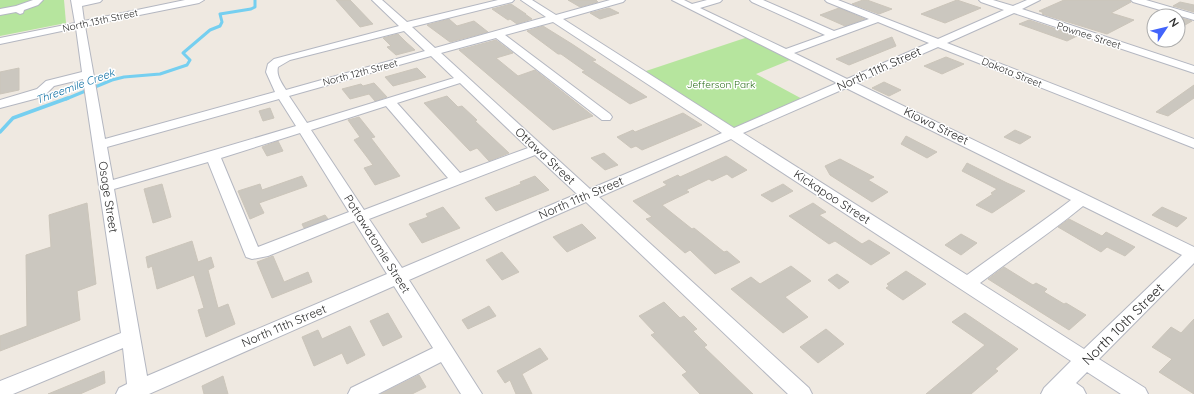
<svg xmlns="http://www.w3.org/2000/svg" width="1194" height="394" viewBox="0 0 1194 394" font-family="Quicksand,sans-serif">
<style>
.green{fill:#b6e59e}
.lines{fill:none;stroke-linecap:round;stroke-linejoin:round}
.stream-far1{stroke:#75cff0;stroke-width:3}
.stream{stroke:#75cff0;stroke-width:3.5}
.building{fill:#cbc7bf;stroke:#cbc5ba}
.minor-casing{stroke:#b4b7c1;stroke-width:2}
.minor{fill:#fff;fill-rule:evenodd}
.labels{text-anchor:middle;stroke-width:3;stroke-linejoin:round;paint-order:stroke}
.far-street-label{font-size:10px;fill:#2e2e2e;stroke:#fff}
.far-park-label{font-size:10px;fill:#2c6e1b;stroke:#fff}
.far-water-label{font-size:11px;font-style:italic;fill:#0d6fa3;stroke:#fff}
.street-label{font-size:12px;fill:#2e2e2e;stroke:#fff}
.near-street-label{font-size:14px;fill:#2e2e2e;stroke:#fff}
</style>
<rect width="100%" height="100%" fill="#efe9e1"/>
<g class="green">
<polygon points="0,0 64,0 66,23 0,36"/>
<polygon points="751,36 795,58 756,74 806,101 733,133 640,73"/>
</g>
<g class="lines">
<polyline class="stream-far1" points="66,99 112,80 124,77 160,74 187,65 190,60 183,53 210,30 220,26 222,22 220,14 251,9 255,7 255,0"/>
<polyline class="stream" points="0,132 13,118 68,98"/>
</g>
<g class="building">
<polygon points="336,0 350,0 373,24 360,27"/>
<polygon points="568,0 596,0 598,2 580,7"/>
<polygon points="863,0 867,0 892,9 879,14 852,4"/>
<polygon points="957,0 981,8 945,23 921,14"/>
<polygon points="1064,0 1130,0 1131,2 1111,13 1134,20 1107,34 1042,14 1044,13 1039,11"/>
<polygon points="1180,2 1194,5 1194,12 1173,6"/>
<polygon points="511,4 526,14 525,14 532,19 517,24 510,19 508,20 492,9"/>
<polygon points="609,8 619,13 600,19 590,13"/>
<polygon points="839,8 865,19 845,26 820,15"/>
<polygon points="1178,17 1192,21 1178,29"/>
<polygon points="449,19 457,26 474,21 488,32 450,42 427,25"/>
<polygon points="1029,20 1077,36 1067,41 1019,24"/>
<polygon points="543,26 572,44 596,60 592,61 647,97 630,104 582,72 585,71 561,54 558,54 527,31"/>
<polygon points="398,34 406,42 415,50 396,55 387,47 391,46 383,38"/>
<polygon points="892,37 896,46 849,65 836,59"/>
<polygon points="496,40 513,53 496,58 518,76 535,70 593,116 553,130 459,50"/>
<polygon points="946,57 964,64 942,74 924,66"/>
<polygon points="19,68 19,90 0,94 0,72"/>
<polygon points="417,68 426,77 393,86 385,77"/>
<polygon points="884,82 901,90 889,96 872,88"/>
<polygon points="374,83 387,97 375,101 369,94 350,99 342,89 361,84 363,86"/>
<polygon points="1194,85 1194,98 1168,116 1156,112"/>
<polygon points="447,96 458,107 462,106 477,120 475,121 509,153 489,161 477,148 470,151 424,103"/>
<polygon points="270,108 274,118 263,121 259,111"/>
<polygon points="683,113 702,125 642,150 636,146 631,148 617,137 633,130 635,132"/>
<polygon points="359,117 375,137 371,138 400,176 375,185 364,168 373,165 354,140 360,137 348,120"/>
<polygon points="1015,130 1031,137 1020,144 1004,137"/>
<polygon points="906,136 937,152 927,158 901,144"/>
<polygon points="278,141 283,151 267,156 262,147"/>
<polygon points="604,153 618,165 605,170 591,158"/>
<polygon points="726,156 747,170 732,178 727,174 712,181 709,179 686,190 689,192 662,205 692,229 694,228 724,252 727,251 740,262 715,274 690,250 685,253 646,219 652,217 633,201 667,185 663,182 678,175 680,177"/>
<polygon points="840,159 874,177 868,180 888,192 872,202 830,175 825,166"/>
<polygon points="967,163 1007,183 1025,191 992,213 976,205 993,194 991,193 997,189 962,171"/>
<polygon points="302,176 307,186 259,203 264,213 250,219 238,191 260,184 262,190"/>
<polygon points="535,176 549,190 496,211 485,198 521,184 520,182"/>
<polygon points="162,184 171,217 153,223 144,189"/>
<polygon points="783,184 793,191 772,202 761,195"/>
<polygon points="87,203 96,284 77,291 80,320 0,351 0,336 27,326 26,255 51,247 49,215"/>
<polygon points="813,203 826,212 819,215 862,244 869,240 890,253 871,265 835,241 829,244 789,216"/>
<polygon points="443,207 460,228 422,243 409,224 428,217 426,214"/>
<polygon points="1162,207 1187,218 1177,227 1152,215"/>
<polygon points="325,215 328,219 304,228 302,224"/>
<polygon points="1069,219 1102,236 1106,232 1135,247 1125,256 1107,247 1101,252 1058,227"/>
<polygon points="582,224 596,238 567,252 553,237"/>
<polygon points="961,234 977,243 961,255 945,245"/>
<polygon points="192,241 198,262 211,257 214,267 208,270 218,308 228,304 235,324 206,337 198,310 204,308 194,275 157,289 152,266 148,268 146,257"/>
<polygon points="502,252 519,272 502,280 486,260"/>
<polygon points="273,256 284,282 308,272 312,282 272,298 257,262"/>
<polygon points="791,266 811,281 785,297 808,317 783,333 731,289 751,277 760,284"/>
<polygon points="1004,267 1033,285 1036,283 1047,289 1044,292 1064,304 1066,303 1086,315 1069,330 988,279"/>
<polygon points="906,271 926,284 903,300 886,288 889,286 887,284"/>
<polygon points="837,274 849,282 839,289 828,280"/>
<polygon points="664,302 680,318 684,316 697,329 693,331 707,345 704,347 753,394 700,394 682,375 687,372 651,335 655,333 639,316"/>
<polygon points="489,306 496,316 468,329 462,320"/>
<polygon points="388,313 402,337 383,346 370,321"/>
<polygon points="965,313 1018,349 995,369 998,371 971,394 926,394 985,345 952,322"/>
<polygon points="1194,319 1194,394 1159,372 1172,359 1152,347 1171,327 1181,333"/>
<polygon points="350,326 365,355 347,364 342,353 314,366 302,337 318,330 322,339"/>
<polygon points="826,329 844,344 818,363 800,347"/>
<polygon points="540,348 548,359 522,374 532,394 516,394 510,380 505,383 497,371"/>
<polygon points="104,371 105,383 80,394 48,394"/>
<polygon points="419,375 426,387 412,394 381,394"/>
<polygon points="223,376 228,394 204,394 202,386"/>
</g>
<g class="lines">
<g class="minor-casing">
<g id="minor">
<polygon points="33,0 43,0 38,5 24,10 23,13 20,14 16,12 0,15 0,9 16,6"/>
<path d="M71,0H102L100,2L82,6L84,21L185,0H204L199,3L85,26L105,139L275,92L266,72L268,64L274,59L399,26L372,0H382L407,22L498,0H514L512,2L412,27L435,48L546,17L521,0H532L556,15L610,0H625L623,2L563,19L734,128L837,83L672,0H684L692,4L707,0H722L720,2L700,8L786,49L825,35L752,2L750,0H763L834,31L869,19L827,2L825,0H838L938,39L1004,10L981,2L979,0H993L1013,6L1027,0H1040L1022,9L1194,66V73L1014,13L947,43L1194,139V148L938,47L856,83L1194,247V263L1099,359L1145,388L1148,394H1121L1087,372L1076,383L1083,388L1086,394H1041L1044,388L1071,361L731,139L599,197L809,388L812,394H788L586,202L409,280L482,394H461L441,362L378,394H348L351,388L433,348L394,286L149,394H116L119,388L127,384L123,348L13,394H0V381L121,333L83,79L54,86L45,95L38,98L0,108V100L37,89L46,81L82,72L76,28L0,44V38L75,23ZM553,22L722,133L590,189L441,53L496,38L602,120H610L612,117L610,114L505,35ZM878,22L929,43L847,79L794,53ZM404,31L425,51L286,90C281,82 276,75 278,67L290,60ZM431,56L454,78L307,123L289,96ZM460,83L528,148L460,173L397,103ZM846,88L1071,200C1037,226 1001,250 967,275L743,133ZM279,99L296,126L113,180L107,147ZM386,106L448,178L364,210L311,130ZM300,133L349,212L258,247L221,158ZM535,155L577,194L402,268L369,219ZM208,162L246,257L252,259L268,256L354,221L387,274L147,376L114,189ZM1083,206L1182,255L1084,349L980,283C1014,257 1050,233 1083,206Z"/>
<polygon points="1131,0 1146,0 1194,14 1194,20 1133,2"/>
</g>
</g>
<use href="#minor" class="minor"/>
</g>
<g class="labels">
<g class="far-street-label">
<text transform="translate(100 20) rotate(-12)" y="4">North 13th Street</text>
<text transform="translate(1089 35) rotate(18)" y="4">Pawnee Street</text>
<text transform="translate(360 72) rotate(-15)" y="4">North 12th Street</text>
<text transform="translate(1012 72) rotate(22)" y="4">Dakota Street</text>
</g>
<g class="far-park-label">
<text x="721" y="88">Jefferson Park</text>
</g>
<g class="far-water-label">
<text transform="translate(75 86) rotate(-20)" y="4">Threemile Creek</text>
</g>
<g class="street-label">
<text transform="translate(879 69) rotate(-24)" y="4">North 11th Street</text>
<text transform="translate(936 126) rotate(26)" y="4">Kiowa Street</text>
<text transform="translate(545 156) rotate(43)" y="4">Ottawa Street</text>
<text transform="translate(108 197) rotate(81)" y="4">Osage Street</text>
<text transform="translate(832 197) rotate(33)" y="4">Kickapoo Street</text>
<text transform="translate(581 198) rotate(-23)" y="4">North 11th Street</text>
<text transform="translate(377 244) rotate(58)" y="4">Pottawatomie Street</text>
<text transform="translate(284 326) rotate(-23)" y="4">North 11th Street</text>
</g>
<g class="near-street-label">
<text transform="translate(1123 324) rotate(-45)" y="5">North 10th Street</text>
</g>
</g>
<g transform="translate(1166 28) rotate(55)"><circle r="19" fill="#ffffff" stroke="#ababab"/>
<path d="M0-3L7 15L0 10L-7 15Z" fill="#4264fb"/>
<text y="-6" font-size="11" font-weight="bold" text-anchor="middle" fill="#2e2e2e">N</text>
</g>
</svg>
